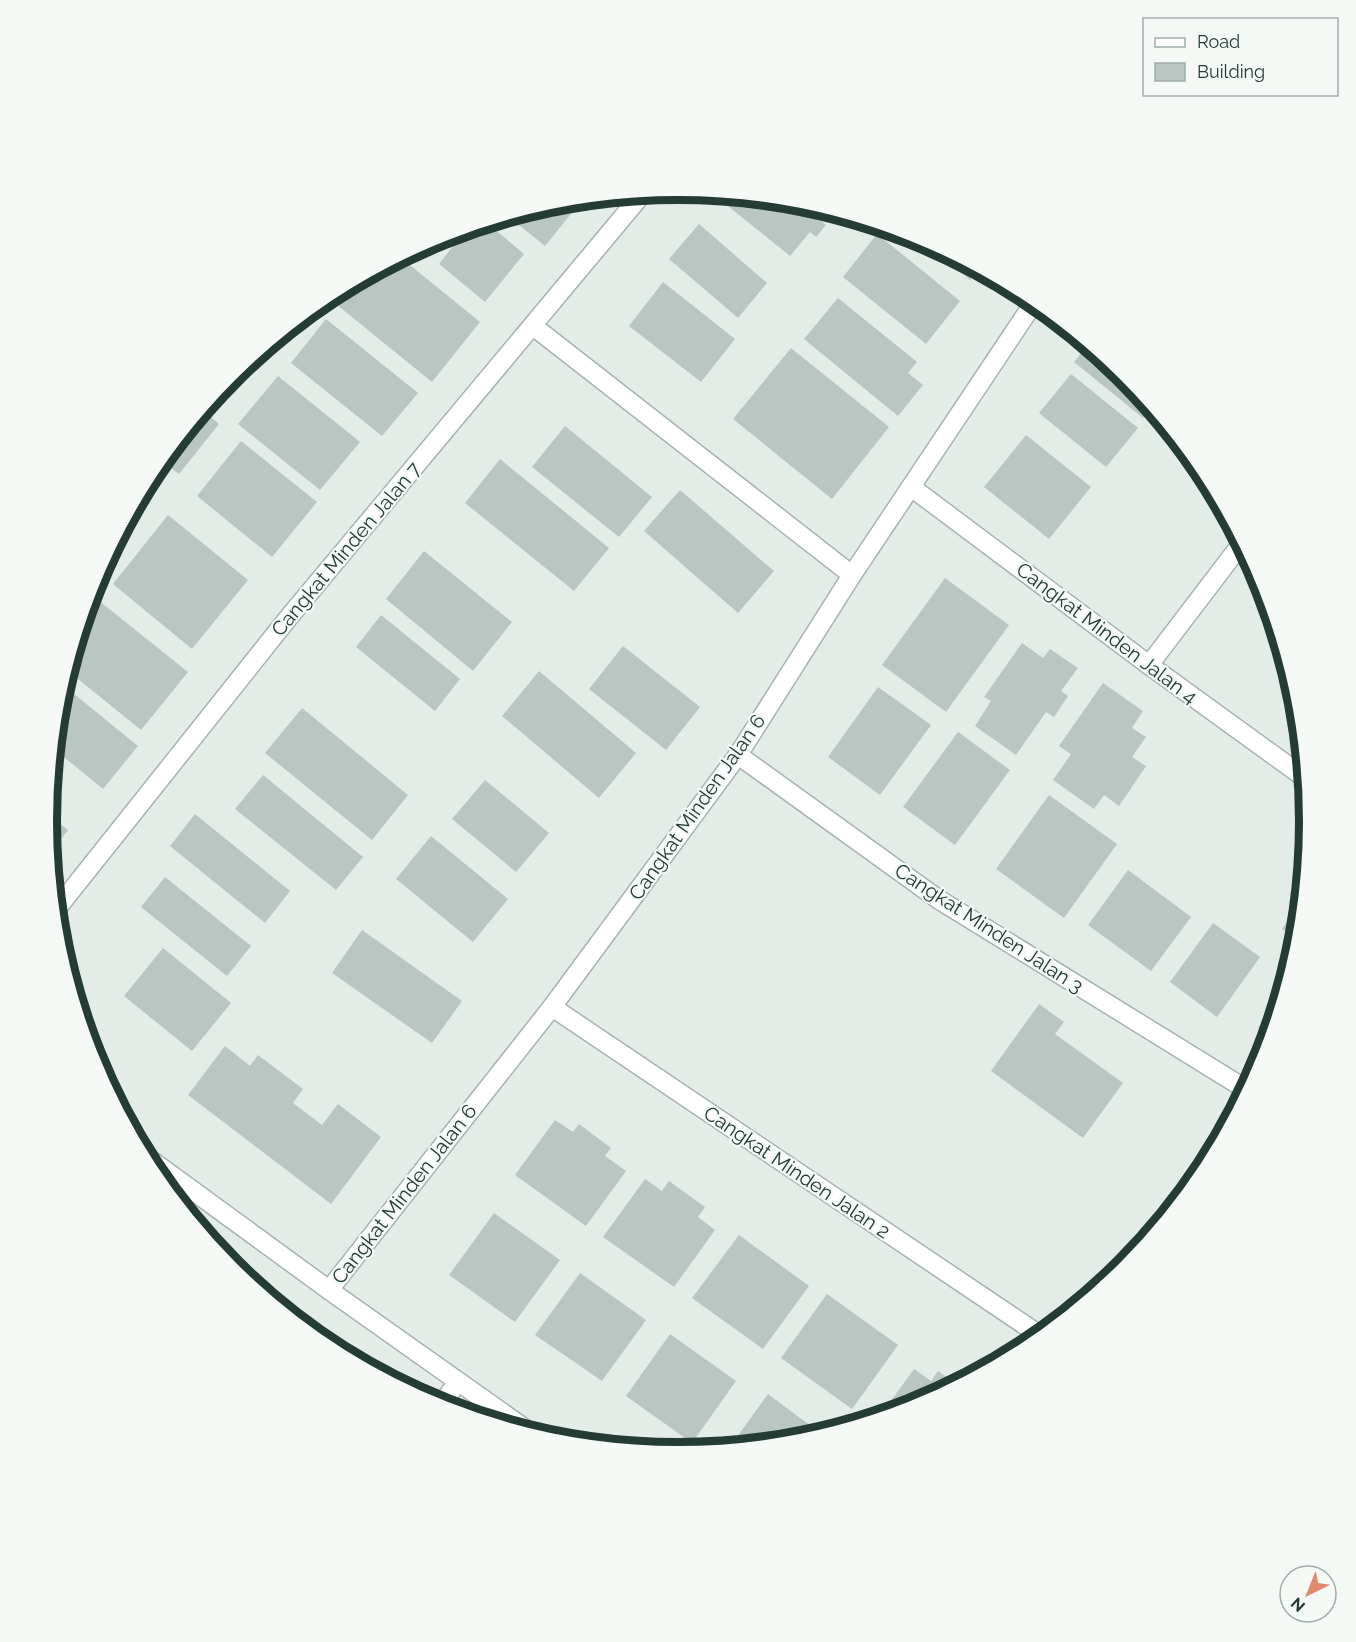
<svg xmlns="http://www.w3.org/2000/svg" width="1356" height="1642" viewBox="0 0 1356 1642" font-family="Raleway,sans-serif">
<style>
.building{fill:#bac6c1}
.lines{fill:none;stroke-linecap:round;stroke-linejoin:round}
.minor-casing{stroke:#a7b3af;stroke-width:21}
.minor{stroke:#fff;stroke-width:18}
.labels{text-anchor:middle;stroke-width:4.5;stroke-linejoin:round;paint-order:stroke}
.street-label{font-size:20px;fill:#253b35;stroke:#f4f9f6}
.rim{fill:none;stroke:#253b35;stroke-width:8}
</style>
<rect width="100%" height="100%" fill="#e4ece8"/>
<g class="building">
<polygon points="736,195 795,201 826,225 816,237 810,232 790,256 728,206"/>
<polygon points="583,199 545,246 508,216 555,202"/>
<polygon points="486,222 524,254 485,302 439,264 467,228"/>
<polygon points="699,224 767,283 738,318 669,259"/>
<polygon points="877,234 960,301 926,344 843,277"/>
<polygon points="921,238 979,269 970,280"/>
<polygon points="400,257 480,322 432,382 331,300 341,289"/>
<polygon points="663,282 735,339 701,382 629,326"/>
<polygon points="838,298 917,362 908,373 923,385 898,416 804,339"/>
<polygon points="326,319 418,393 382,436 291,363"/>
<polygon points="1088,345 1125,375 1151,407 1143,418 1074,362"/>
<polygon points="791,348 889,427 832,499 733,419"/>
<polygon points="254,356 229,388 224,383 232,374"/>
<polygon points="1071,374 1138,428 1106,467 1039,413"/>
<polygon points="278,376 360,442 320,490 238,424"/>
<polygon points="202,410 219,424 179,474 161,460"/>
<polygon points="565,426 652,497 619,537 532,467"/>
<polygon points="1026,435 1091,487 1049,539 984,487"/>
<polygon points="241,441 317,502 272,557 197,496"/>
<polygon points="500,459 609,548 574,591 465,503"/>
<polygon points="147,482 155,489 125,525 124,524"/>
<polygon points="680,490 774,571 738,613 644,531"/>
<polygon points="168,515 248,580 192,649 113,584"/>
<polygon points="424,551 512,622 473,671 386,599"/>
<polygon points="945,578 1009,625 946,712 882,665"/>
<polygon points="98,600 188,672 141,730 67,670 82,619"/>
<polygon points="381,615 460,679 435,711 356,647"/>
<polygon points="1022,643 1043,658 1050,649 1078,668 1061,691 1068,696 1054,717 1046,712 1016,755 975,726 991,701 984,697"/>
<polygon points="623,646 700,707 666,750 589,689"/>
<polygon points="539,671 636,753 599,798 502,716"/>
<polygon points="1103,683 1143,711 1132,728 1146,737 1132,757 1146,766 1119,806 1104,795 1094,809 1053,780 1071,754 1059,746"/>
<polygon points="63,685 138,746 103,789 54,749 59,697"/>
<polygon points="878,687 931,725 880,795 828,757"/>
<polygon points="302,708 408,795 372,840 265,753"/>
<polygon points="958,732 1010,770 955,845 903,807"/>
<polygon points="263,775 363,857 336,890 235,809"/>
<polygon points="485,780 549,833 516,872 452,819"/>
<polygon points="1049,795 1117,844 1064,918 996,869"/>
<polygon points="47,813 68,830 50,853 47,821"/>
<polygon points="195,814 290,891 265,923 170,846"/>
<polygon points="431,836 508,899 473,942 396,879"/>
<polygon points="1128,870 1191,917 1151,971 1088,925"/>
<polygon points="165,877 251,946 227,976 141,907"/>
<polygon points="1302,901 1298,939 1282,929"/>
<polygon points="1213,923 1260,957 1217,1017 1170,982"/>
<polygon points="362,930 462,1001 432,1043 332,973"/>
<polygon points="163,948 231,1003 192,1051 124,996"/>
<polygon points="1281,996 1281,997 1270,1036 1258,1028"/>
<polygon points="1039,1004 1064,1022 1055,1034 1123,1083 1083,1138 991,1071"/>
<polygon points="225,1046 250,1066 258,1055 303,1089 293,1103 322,1125 338,1104 381,1137 331,1204 188,1095"/>
<polygon points="555,1120 573,1132 579,1124 611,1148 605,1156 626,1171 586,1226 515,1175"/>
<polygon points="645,1179 662,1191 669,1181 705,1207 698,1217 715,1230 674,1287 603,1237"/>
<polygon points="494,1213 560,1260 515,1322 449,1275"/>
<polygon points="739,1235 809,1286 763,1349 692,1298"/>
<polygon points="580,1273 646,1320 602,1381 535,1335"/>
<polygon points="827,1294 898,1345 852,1409 781,1358"/>
<polygon points="670,1334 736,1381 692,1443 626,1396"/>
<polygon points="914,1369 931,1381 938,1371 957,1385 919,1405 880,1416"/>
<polygon points="768,1394 800,1418 823,1434 801,1440 729,1448"/>
</g>
<g class="lines">
<g class="minor-casing">
<g id="minor">
<polyline points="533,326 852,575"/>
<polyline points="911,487 1149,665 1305,778"/>
<polyline points="1149,665 1242,543"/>
<polyline points="738,755 938,899 1247,1090"/>
<polyline points="55,911 289,617 643,193"/>
<polyline points="552,1007 1041,1336"/>
<polyline points="144,1155 329,1290 531,1433"/>
<polyline points="329,1290 552,1007 738,755 852,575 1035,301"/>
<polyline points="440,1406 458,1382"/>
</g>
</g>
<use href="#minor" class="minor"/>
</g>
<g class="labels">
<g class="street-label">
<text transform="translate(346 549) rotate(-50)" y="7">Cangkat Minden Jalan 7</text>
<text transform="translate(1107 633) rotate(37)" y="7">Cangkat Minden Jalan 4</text>
<text transform="translate(697 807) rotate(-55)" y="7">Cangkat Minden Jalan 6</text>
<text transform="translate(989 928) rotate(33)" y="7">Cangkat Minden Jalan 3</text>
<text transform="translate(797 1172) rotate(34)" y="7">Cangkat Minden Jalan 2</text>
<text transform="translate(404 1194) rotate(-52)" y="7">Cangkat Minden Jalan 6</text>
</g>
</g>
<path d="M0 0H1356V1642H0ZM57 821a621 621 0 1 1 1242 0a621 621 0 1 1-1242 0Z" fill="#f4f9f6" fill-rule="evenodd"/>
<path class="rim" d="M57 821a621 621 0 1 1 1242 0a621 621 0 1 1-1242 0Z"/>
<rect x="1143" y="18" width="195" height="78" fill="#f4f9f6" stroke="#a1ada9" stroke-width="1.5"/>
<rect x="1155" y="38" width="30" height="9" fill="#ffffff" stroke="#a1ada9" stroke-width="1.5"/>
<text x="1197" y="48" font-size="18" fill="#253b35">Road</text>
<rect x="1155" y="63" width="30" height="18" fill="#bac6c1" stroke="#a1ada9" stroke-width="1.5"/>
<text x="1197" y="78" font-size="18" fill="#253b35">Building</text>
<g transform="translate(1308 1594) rotate(223)"><circle r="28" fill="#f4f9f6" stroke="#a1ada9" stroke-width="1.5"/>
<path d="M0-4.5L10 22L0 15L-10 22Z" fill="#e2886c"/>
<text y="-9" font-size="16" font-weight="bold" text-anchor="middle" fill="#253b35">N</text>
</g>
</svg>
